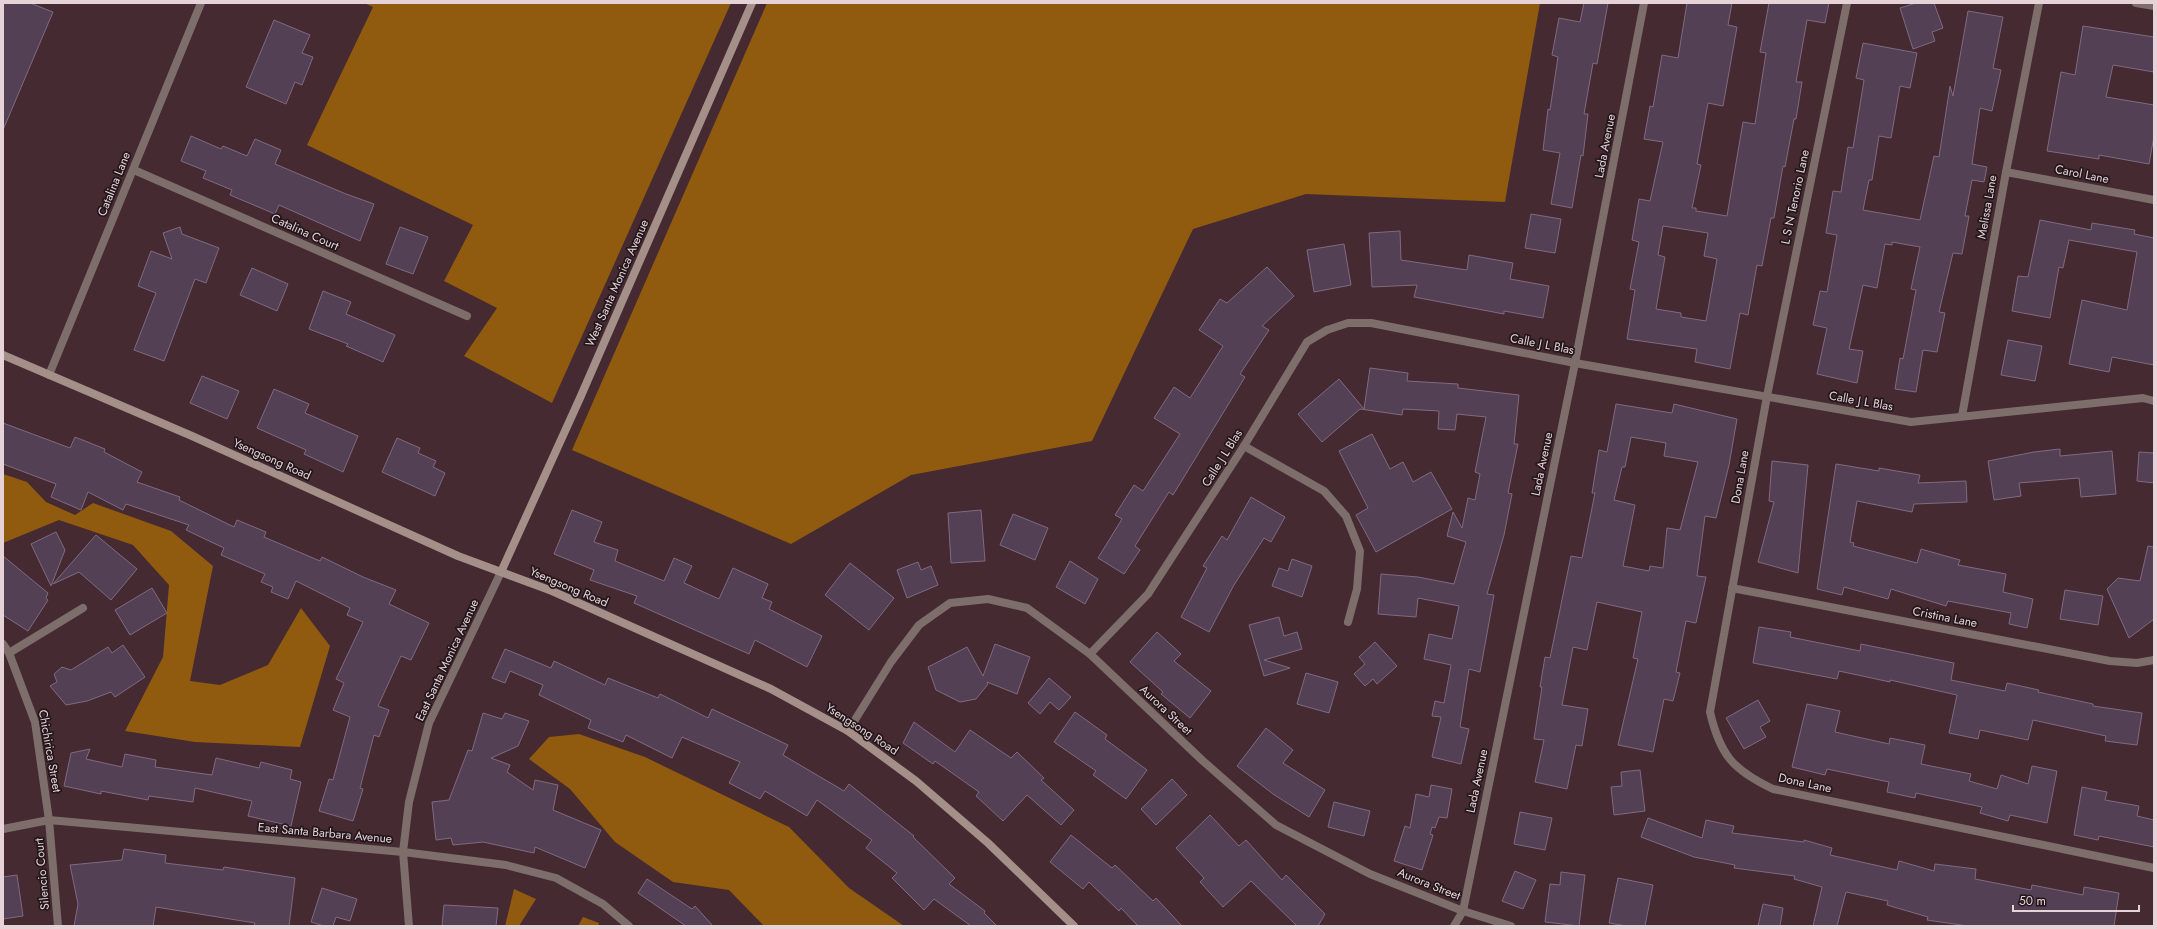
<svg xmlns="http://www.w3.org/2000/svg" width="2157" height="929" viewBox="0 0 2157 929" font-family="Jost,sans-serif">
<style>
.forest{fill:#905a0f}
.building{fill:#534054;stroke:#806a80;fill-rule:evenodd}
.lines{fill:none;stroke-linecap:round;stroke-linejoin:round}
.street{stroke:#7d6e6b;stroke-width:8}
.secondary{stroke:#a58f89;stroke-width:8}
.labels{text-anchor:middle;stroke-width:3.5;stroke-linejoin:round;paint-order:stroke}
.street-label{font-size:12px;fill:#e5d3d8;stroke:#23171b}
</style>
<rect width="100%" height="100%" fill="#452a32"/>
<g class="forest">
<polygon points="364,3 731,3 552,403 464,356 497,308 444,281 473,225 307,145 373,7"/>
<polygon points="767,3 1540,3 1505,202 1306,194 1193,229 1092,441 911,475 791,544 572,450"/>
<polygon points="3,474 27,482 46,502 75,515 93,503 171,531 213,566 190,681 220,685 268,665 301,608 330,646 300,747 195,742 125,731 163,657 169,585 133,545 59,520 3,543"/>
<polygon points="579,734 645,757 789,827 849,888 904,926 764,926 729,890 673,882 615,842 570,789 529,759 549,737"/>
<polygon points="514,889 536,899 519,926 505,926"/>
<polygon points="583,917 599,923 598,926 578,926"/>
</g>
<g class="building">
<polygon points="3,3 30,3 53,12 3,130"/>
<polygon points="1584,3 1608,3 1597,64 1593,63 1584,114 1588,114 1583,156 1581,155 1572,208 1551,204 1560,153 1543,150 1548,109 1550,110 1558,57 1552,55 1559,18 1580,22"/>
<path d="M1687,3H1732L1728,25L1737,27L1723,106L1708,103L1697,164L1701,165L1692,208H1696V211L1727,216L1743,122L1755,124L1766,53L1760,52L1769,3H1829L1825,23L1807,20L1796,82H1802L1796,119H1794L1785,167L1783,166L1774,218H1771L1762,266L1757,265L1748,315L1740,313L1730,369L1695,362L1697,349L1627,339L1635,290L1630,289L1639,242L1632,240L1639,199L1650,201L1663,142L1644,139L1650,106L1653,107L1662,55L1678,58ZM1663,226L1708,233L1704,256L1717,259L1706,321L1681,317V313L1656,309L1665,257L1658,255Z"/>
<polygon points="1916,3 1934,3 1943,28 1932,32 1935,41 1913,49 1900,8"/>
<polygon points="1968,11 2003,17 1993,68 2001,70 1992,111 1980,108 1972,164 1987,167 1984,182 1972,180 1965,216 1969,216 1962,254 1953,253 1939,312 1945,313 1937,352 1923,350 1916,392 1895,389 1900,358 1903,359 1916,290 1911,289 1920,247 1892,242 1892,245 1885,244 1877,288 1863,285 1849,349 1863,351 1857,383 1817,374 1827,328 1813,325 1820,291 1827,292 1837,235 1826,233 1833,191 1841,192 1848,147 1853,148 1864,80 1856,78 1863,43 1917,53 1910,88 1900,86 1891,138 1879,136 1872,180 1869,180 1863,210 1920,220 1934,156 1939,157 1950,86 1953,96"/>
<polygon points="274,20 310,35 302,53 313,57 302,85 295,82 286,104 246,87"/>
<polygon points="2083,26 2154,37 2154,72 2113,65 2106,97 2154,105 2154,136 2149,164 2099,155 2099,159 2047,151 2061,72 2075,75"/>
<polygon points="191,136 221,149 223,146 247,156 255,139 281,150 275,164 346,194 374,204 360,241 279,205 275,214 230,195 232,190 203,178 206,171 181,161"/>
<polygon points="1531,214 1561,219 1555,253 1525,248"/>
<polygon points="2040,220 2091,230 2092,223 2135,230 2134,234 2154,238 2154,365 2112,357 2109,372 2069,364 2082,300 2127,310 2137,252 2069,240 2063,268 2059,267 2050,318 2012,311 2018,276 2028,277"/>
<polygon points="180,227 182,234 219,248 206,283 195,279 164,361 134,350 156,293 138,286 151,251 172,259 163,233"/>
<polygon points="400,227 428,237 413,274 386,264"/>
<polygon points="1400,231 1401,260 1467,270 1469,255 1513,263 1510,279 1549,286 1543,318 1504,311 1504,314 1414,297 1417,285 1372,287 1369,233"/>
<polygon points="1344,244 1351,285 1314,292 1307,250"/>
<polygon points="1267,267 1294,296 1262,326 1269,330 1240,374 1245,377 1173,495 1169,492 1135,546 1140,550 1124,574 1098,558 1122,519 1115,515 1134,485 1143,491 1180,434 1154,418 1174,387 1190,398 1223,346 1199,330 1220,299 1227,303"/>
<polygon points="252,268 288,284 277,311 240,295"/>
<polygon points="323,291 351,302 346,314 395,335 383,362 346,346 348,344 309,329"/>
<polygon points="2008,340 2042,346 2035,381 2001,375"/>
<polygon points="1370,368 1408,373 1407,381 1458,384 1458,388 1519,395 1514,444 1518,444 1508,493 1512,494 1504,535 1487,594 1494,595 1480,672 1469,669 1460,727 1469,729 1461,764 1432,757 1441,717 1432,716 1435,701 1444,703 1451,665 1424,659 1429,634 1452,639 1459,606 1418,598 1416,617 1378,614 1381,574 1418,577 1454,584 1466,542 1447,536 1453,512 1462,528 1468,498 1475,500 1480,474 1475,472 1486,417 1457,414 1455,430 1438,429 1439,411 1403,409 1402,415 1360,409 1322,442 1298,414 1339,379 1364,409"/>
<polygon points="202,376 239,391 227,419 190,403"/>
<polygon points="274,389 309,404 305,413 358,436 343,472 304,454 306,450 257,428"/>
<path d="M1616,404L1672,413L1674,404L1737,419L1729,465L1716,518L1705,516L1697,576L1706,577L1696,623L1686,621L1676,672L1680,673L1673,701L1664,699L1653,752L1618,745L1638,659L1633,658L1642,612L1597,602L1587,650L1573,647L1562,705L1588,709L1582,746L1576,745L1567,789L1535,782L1544,740L1534,739L1542,687H1540L1545,657L1550,658L1571,556L1582,558L1595,493H1592L1599,450L1607,452ZM1631,437L1666,443L1664,456L1698,462L1680,530L1667,528L1663,568L1650,566L1649,571L1623,566L1635,505L1614,500L1622,467H1625Z"/>
<polygon points="3,423 70,448 75,437 105,449 104,452 142,472 137,482 180,497 179,500 234,527 237,520 266,532 264,537 320,561 322,557 363,577 396,590 389,604 429,623 411,660 401,656 378,706 389,710 379,737 374,735 360,788 363,789 353,821 319,811 329,779 333,780 350,717 333,710 344,683 336,679 363,622 347,615 350,608 296,581 288,599 271,592 273,587 261,582 265,574 221,555 224,548 186,530 189,525 126,504 123,510 88,492 81,510 51,497 56,484 3,464"/>
<polygon points="1372,434 1390,469 1403,462 1413,482 1431,472 1452,509 1376,552 1356,515 1368,508 1339,451"/>
<polygon points="397,438 420,448 418,453 436,461 433,467 445,473 435,496 382,472"/>
<polygon points="2060,449 2060,456 2112,451 2116,494 2081,497 2079,478 2019,483 2021,496 1994,500 1988,461 2034,452"/>
<polygon points="2139,452 2154,453 2154,483 2137,481"/>
<polygon points="1772,461 1808,465 1798,573 1758,562 1774,502 1769,501"/>
<polygon points="1836,464 1879,471 1879,468 1920,475 1918,483 1966,481 1967,502 1914,504 1912,512 1857,501 1850,542 1854,543 1853,546 1917,563 1921,549 1960,560 1958,565 2006,574 2003,592 2033,599 2027,628 2009,624 2011,613 1948,601 1946,606 1891,589 1888,599 1844,587 1842,595 1817,589"/>
<polygon points="1251,497 1285,517 1271,542 1264,538 1234,585 1209,632 1181,617 1207,568 1203,566 1222,536 1227,540"/>
<polygon points="572,510 602,522 594,542 618,550 615,561 664,581 674,558 692,566 684,583 719,599 733,568 768,584 762,598 772,602 769,609 822,636 807,667 755,640 749,654 634,603 637,596 590,580 594,570 554,554"/>
<polygon points="981,510 985,561 951,563 948,513"/>
<polygon points="1013,514 1048,528 1035,560 1000,545"/>
<polygon points="56,532 65,550 51,586 31,544"/>
<polygon points="96,535 137,569 111,600 79,572 53,584"/>
<polygon points="2148,546 2154,547 2154,619 2129,638 2107,589 2118,578 2140,581"/>
<polygon points="3,556 48,593 46,598 48,600 28,631 3,615"/>
<polygon points="1292,559 1312,566 1302,597 1272,586 1279,568 1288,571"/>
<polygon points="1070,561 1098,579 1085,604 1056,587"/>
<polygon points="918,562 921,570 931,566 938,585 907,598 897,570"/>
<polygon points="850,563 894,598 869,630 825,595"/>
<polygon points="152,588 167,613 130,635 115,610"/>
<polygon points="2065,590 2103,596 2098,625 2060,619"/>
<polygon points="1279,617 1284,636 1297,632 1302,649 1264,660 1290,668 1264,676 1249,625"/>
<polygon points="1759,627 1791,632 1790,637 1860,651 1861,644 1954,663 1951,680 2005,691 2007,683 2039,690 2038,692 2093,704 2093,706 2142,713 2137,745 2105,741 2106,736 2033,720 2028,740 1980,730 1978,739 1949,733 1957,695 1890,680 1890,682 1839,671 1837,679 1753,663"/>
<polygon points="1157,632 1181,654 1174,661 1211,691 1190,718 1161,694 1163,692 1130,662"/>
<polygon points="1375,642 1397,666 1377,684 1373,679 1365,686 1354,674 1365,664 1359,657"/>
<polygon points="995,644 1030,657 1017,694 987,682 988,684 976,699 960,702 936,690 928,667 967,647 983,676"/>
<polygon points="123,645 145,677 115,697 111,692 87,701 66,705 50,686 57,682 54,674 62,667 71,670 108,647 112,653"/>
<polygon points="505,649 551,668 554,661 605,685 608,678 658,698 660,694 708,718 712,709 788,745 783,755 844,791 849,784 914,836 913,837 955,878 949,884 985,911 984,913 997,926 971,926 934,899 924,910 892,878 897,873 866,848 872,840 817,800 807,816 765,791 760,799 729,783 740,762 682,737 672,758 626,735 623,742 588,728 591,720 539,695 543,685 510,671 505,683 492,678"/>
<polygon points="1306,673 1338,682 1329,713 1297,704"/>
<polygon points="1049,678 1071,697 1059,710 1050,702 1040,714 1028,703"/>
<polygon points="1758,700 1770,721 1760,727 1766,737 1744,749 1726,718"/>
<polygon points="1807,704 1840,711 1835,732 1889,744 1890,738 1925,745 1921,764 1971,774 1969,781 1997,789 2001,775 2028,784 2032,766 2057,771 2047,823 2010,815 2008,821 1980,813 1982,807 1916,793 1915,798 1887,792 1889,782 1827,769 1825,775 1792,767"/>
<polygon points="1075,712 1107,735 1105,739 1147,770 1126,799 1093,775 1096,771 1054,742"/>
<polygon points="483,713 502,719 505,713 529,721 518,746 491,758 510,765 507,772 533,790 535,780 558,785 553,810 601,830 585,868 535,847 534,853 483,842 453,845 451,838 436,840 432,802 449,800 468,750 472,751"/>
<polygon points="914,722 955,752 970,730 1011,758 1017,752 1044,778 1041,780 1074,810 1061,825 1027,795 1003,821 976,796 979,792 935,761 933,764 903,743"/>
<polygon points="1266,728 1293,750 1283,763 1325,790 1309,817 1273,794 1237,766"/>
<polygon points="90,749 86,759 122,767 125,754 156,760 155,767 212,775 216,758 259,768 261,762 292,770 290,779 301,782 291,826 248,816 252,801 195,788 193,802 149,796 148,800 101,791 101,794 64,786 71,753"/>
<polygon points="1640,770 1645,811 1614,815 1611,787 1622,786 1621,772"/>
<polygon points="1172,779 1187,795 1156,825 1141,809"/>
<polygon points="1431,785 1452,789 1447,818 1439,817 1435,828 1432,827 1430,834 1433,835 1422,870 1394,861 1405,826 1410,828 1416,794 1429,797"/>
<polygon points="2082,787 2107,792 2105,800 2139,806 2137,816 2154,820 2154,847 2099,836 2098,840 2074,835"/>
<polygon points="1334,802 1370,811 1364,836 1328,827"/>
<polygon points="1520,812 1552,818 1545,850 1514,844"/>
<polygon points="1210,815 1239,846 1246,840 1282,880 1286,875 1325,914 1318,926 1297,926 1251,881 1223,907 1200,882 1204,878 1176,848"/>
<polygon points="1648,818 1702,838 1706,820 1734,826 1732,833 1804,842 1804,840 1832,848 1830,855 1897,870 1899,861 1934,871 1935,864 1976,869 1975,879 2031,890 2032,885 2083,895 2084,887 2119,893 2114,926 1968,926 1927,920 1928,917 1887,905 1888,901 1846,892 1837,926 1813,926 1822,887 1794,879 1795,876 1734,868 1735,865 1694,857 1641,837"/>
<polygon points="1071,835 1112,868 1115,865 1153,901 1156,898 1182,926 1138,926 1121,908 1119,911 1089,882 1083,889 1050,862"/>
<polygon points="124,849 166,855 165,863 223,870 224,867 295,878 289,926 254,926 255,923 156,907 153,926 74,926 78,904 70,865 122,860"/>
<polygon points="1515,871 1536,880 1523,909 1502,901"/>
<polygon points="1561,872 1585,875 1579,926 1545,922 1550,884 1560,885"/>
<polygon points="17,875 23,916 3,919 3,877"/>
<polygon points="1618,878 1653,885 1645,926 1627,926 1609,923"/>
<polygon points="647,879 692,909 695,906 713,926 686,926 638,893"/>
<polygon points="322,888 357,899 350,921 336,917 333,926 324,926 311,922"/>
<polygon points="1763,904 1783,908 1780,926 1758,926"/>
<polygon points="444,905 498,908 496,926 442,926"/>
</g>
<g class="lines">
<g class="street">
<path d="M1847,3L1767,396L1710,712C1720,755 1733,770 1773,789L2154,868"/>
<polyline points="2136,3 2154,6"/>
<polyline points="134,170 467,316"/>
<polyline points="2006,172 2154,200"/>
<polyline points="49,375 201,3"/>
<polyline points="1962,416 2006,172 2039,3"/>
<polyline points="1244,446 1324,491 1346,516 1360,551 1357,589 1348,622"/>
<polyline points="1732,588 2110,661 2137,663 2154,660"/>
<polyline points="3,644 9,653 35,722 49,820 58,926"/>
<polyline points="9,653 83,608"/>
<polyline points="1090,654 1148,594 1244,446 1307,342 1327,330 1348,323 1371,323 1575,363 1911,422 2143,398 2154,401"/>
<polyline points="848,731 891,662 919,625 950,603 988,599 1027,608 1090,654 1203,761 1276,825 1370,874 1463,911 1511,926"/>
<polyline points="3,829 49,820 403,852 506,865 556,878 603,904 629,926"/>
<polyline points="409,926 403,852 409,802 429,723 501,572"/>
<polyline points="1454,926 1463,911 1575,363 1644,3"/>
</g>
<g class="secondary">
<polyline points="3,355 192,436 458,556 552,591 771,689 848,731 916,781 988,843 1074,926"/>
<polyline points="501,572 580,398 752,3"/>
</g>
</g>
<g class="labels">
<g class="street-label">
<text transform="translate(1605 146) rotate(-79)" y="4">Lada Avenue</text>
<text transform="translate(2082 174) rotate(11)" y="4">Carol Lane</text>
<text transform="translate(114 184) rotate(-68)" y="4">Catalina Lane</text>
<text transform="translate(1795 197) rotate(-78)" y="4">L S N Tenorio Lane</text>
<text transform="translate(1987 207) rotate(-80)" y="4">Melissa Lane</text>
<text transform="translate(305 232) rotate(24)" y="4">Catalina Court</text>
<text transform="translate(617 283) rotate(-66)" y="4">West Santa Monica Avenue</text>
<text transform="translate(1542 344) rotate(11)" y="4">Calle J L Blas</text>
<text transform="translate(1861 401) rotate(10)" y="4">Calle J L Blas</text>
<text transform="translate(1222 458) rotate(-58)" y="4">Calle J L Blas</text>
<text transform="translate(272 459) rotate(24)" y="4">Ysengsong Road</text>
<text transform="translate(1542 464) rotate(-78)" y="4">Lada Avenue</text>
<text transform="translate(1740 477) rotate(-80)" y="4">Dona Lane</text>
<text transform="translate(569 587) rotate(23)" y="4">Ysengsong Road</text>
<text transform="translate(1945 617) rotate(11)" y="4">Cristina Lane</text>
<text transform="translate(447 660) rotate(-65)" y="4">East Santa Monica Avenue</text>
<text transform="translate(1166 710) rotate(43)" y="4">Aurora Street</text>
<text transform="translate(862 729) rotate(33)" y="4">Ysengsong Road</text>
<text transform="translate(50 751) rotate(80)" y="4">Chichirica Street</text>
<text transform="translate(1477 781) rotate(-78)" y="4">Lada Avenue</text>
<text transform="translate(1805 783) rotate(12)" y="4">Dona Lane</text>
<text transform="translate(325 833) rotate(5)" y="4">East Santa Barbara Avenue</text>
<text transform="translate(42 874) rotate(-95)" y="4">Silencio Court</text>
<text transform="translate(1429 884) rotate(22)" y="4">Aurora Street</text>
</g>
</g>
<rect width="2157" height="929" fill="none" stroke="#e5d3d8" stroke-width="8"/>
<path d="M2013 905v6h126v-6" fill="none" stroke="#e5d3d8" stroke-width="2"/>
<text x="2019" y="905" font-size="12" fill="#e5d3d8" stroke="#23171b" stroke-width="3" paint-order="stroke">50 m</text>
</svg>
